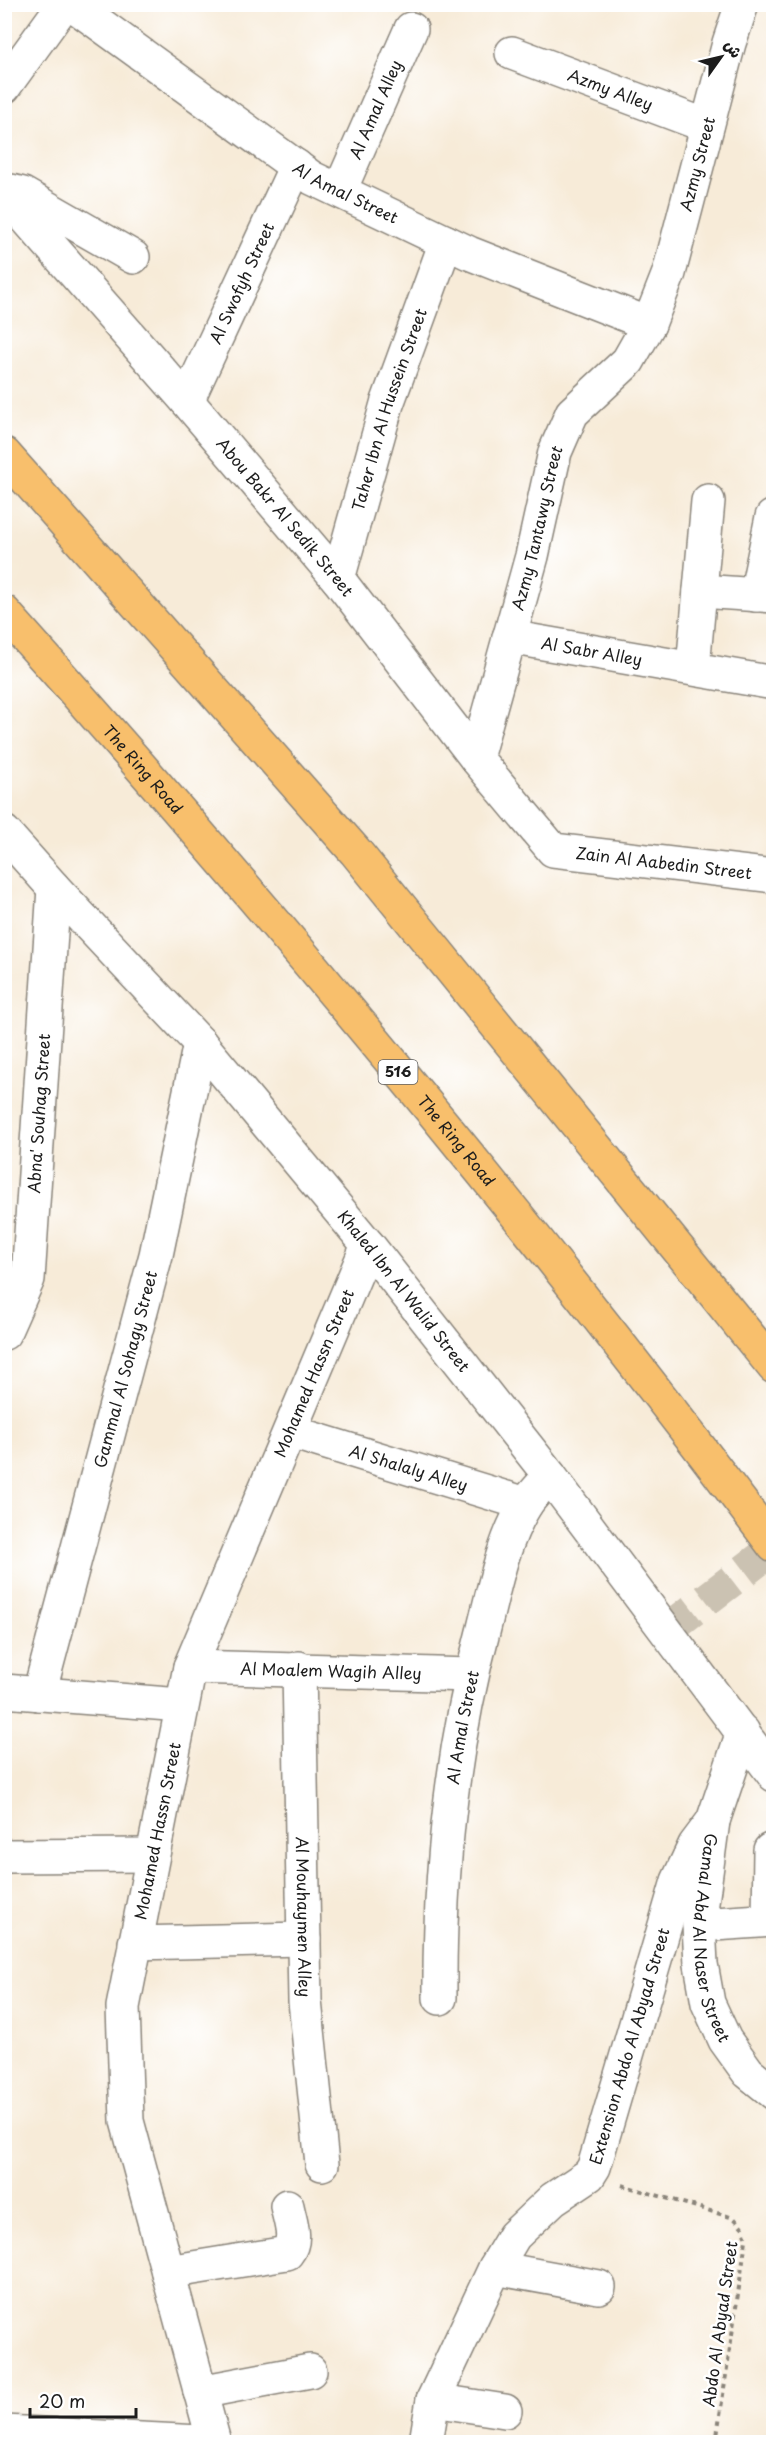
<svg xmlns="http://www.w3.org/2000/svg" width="778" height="2447" viewBox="0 0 778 2447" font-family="'Playpen Sans','Playpen Sans Arabic',sans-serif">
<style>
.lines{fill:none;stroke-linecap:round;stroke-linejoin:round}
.minor-tunnel{stroke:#cbc2b2;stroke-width:33;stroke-dasharray:33 16;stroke-linecap:butt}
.minor-casing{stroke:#8a847a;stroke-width:36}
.highway-casing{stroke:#8a847a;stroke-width:36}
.path{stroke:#8a847a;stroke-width:4;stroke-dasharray:4.5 4.5;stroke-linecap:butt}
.minor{stroke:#fff;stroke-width:33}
.highway{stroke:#f8bf6c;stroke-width:33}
.labels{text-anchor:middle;stroke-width:5;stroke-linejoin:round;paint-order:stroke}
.shield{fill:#fff;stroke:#606060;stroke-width:1.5}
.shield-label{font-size:15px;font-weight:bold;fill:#1c1c1c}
.street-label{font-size:16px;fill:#1c1c1c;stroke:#fff}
</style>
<rect width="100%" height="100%" fill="#fff"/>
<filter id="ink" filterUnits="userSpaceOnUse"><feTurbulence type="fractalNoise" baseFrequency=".0167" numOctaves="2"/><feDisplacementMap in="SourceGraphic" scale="12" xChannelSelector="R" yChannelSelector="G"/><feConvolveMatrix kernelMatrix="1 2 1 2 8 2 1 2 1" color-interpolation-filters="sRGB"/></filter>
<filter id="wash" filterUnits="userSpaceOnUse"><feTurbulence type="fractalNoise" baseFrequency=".008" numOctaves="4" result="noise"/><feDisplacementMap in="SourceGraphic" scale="24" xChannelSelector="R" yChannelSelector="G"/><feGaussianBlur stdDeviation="1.35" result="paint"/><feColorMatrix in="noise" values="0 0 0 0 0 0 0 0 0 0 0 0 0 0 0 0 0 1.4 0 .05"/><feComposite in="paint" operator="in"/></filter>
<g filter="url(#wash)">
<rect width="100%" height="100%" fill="#f7ebd8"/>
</g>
<g filter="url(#ink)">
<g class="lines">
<polyline class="minor-tunnel" points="667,1630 774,1548"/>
<g class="minor-casing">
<g id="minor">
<path id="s1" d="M72,4L312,178L469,253L649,324"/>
<path id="s2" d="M512,53L707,126"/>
<polyline points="4,87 64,4"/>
<path id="s3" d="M340,190L411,29"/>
<polyline points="11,191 23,194 133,257"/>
<path id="s4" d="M4,193L187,401L338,579L476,758L553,850L774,876"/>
<path id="s5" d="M187,401L296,166"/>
<path id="s6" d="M338,579L387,404L446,242"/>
<polyline points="700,591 774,596"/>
<polyline points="756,595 772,517"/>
<path id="s7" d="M509,637L774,683"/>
<polyline points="693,668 708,501"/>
<path id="s8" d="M476,758L532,556L555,452L572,413L628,361L649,324L669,273L729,43L742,4"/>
<path id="s9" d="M4,832L54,888L200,1043L368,1245L550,1476L774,1775"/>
<path id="s10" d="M4,1333L28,1279L54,888"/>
<path id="s11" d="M291,1432L526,1504"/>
<path id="s12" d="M190,1667L471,1675"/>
<path id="s13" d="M299,1668L305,2001L322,2164"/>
<polyline points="4,1691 181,1705"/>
<path id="s14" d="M39,1694L156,1255L200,1043"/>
<path id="s15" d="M743,1732L713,1821L699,1925L701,1964L708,2003L725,2040L748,2072L774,2093"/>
<polyline points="4,1856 152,1855"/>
<polyline points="769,1920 770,1850"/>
<polyline points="699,1925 774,1920"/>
<polyline points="135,1943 304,1939"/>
<path id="s16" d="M440,1998C439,1872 451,1750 484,1628C494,1588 503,1540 526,1504C533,1494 542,1485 550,1476"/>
<polyline points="495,2268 599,2287"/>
<path d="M168,2272L287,2253C298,2239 290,2222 287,2206"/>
<polyline points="200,2392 310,2371"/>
<polyline points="433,2400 505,2411"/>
<polyline points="4,2432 200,2442"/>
<path id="s17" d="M214,2442L127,2121L123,2007L190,1667L368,1245"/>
<path id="s18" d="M426,2442L433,2400L495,2268L514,2236L553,2199L589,2175L594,2167L678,1881L695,1845L713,1821"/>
</g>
</g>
<g class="highway-casing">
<g id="highway">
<polyline points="4,454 355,851 774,1367"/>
<path id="s19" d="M4,612C273,913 532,1223 774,1546"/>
</g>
</g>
<polyline class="path" points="622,2185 734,2218 743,2228 746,2240 716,2442"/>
<use href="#minor" class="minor"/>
<use href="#highway" class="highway"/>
</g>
</g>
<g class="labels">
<rect class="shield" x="378.5" y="1060" width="39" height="24" rx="4.5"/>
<g class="shield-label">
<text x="398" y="1077">516</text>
</g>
<g class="street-label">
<text dy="6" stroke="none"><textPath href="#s2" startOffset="105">Azmy Alley</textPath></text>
<text dy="6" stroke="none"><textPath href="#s3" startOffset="88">Al Amal Alley</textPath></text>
<text dy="6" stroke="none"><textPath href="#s8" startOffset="645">Azmy Street</textPath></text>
<text dy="6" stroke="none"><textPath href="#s1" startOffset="333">Al Amal Street</textPath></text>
<text dy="6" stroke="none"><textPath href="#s5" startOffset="130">Al Swofyh Street</textPath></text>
<text dy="6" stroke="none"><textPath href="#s6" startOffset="177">Taher Ibn Al Hussein Street</textPath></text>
<text dy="6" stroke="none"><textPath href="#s4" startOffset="429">Abou Bakr Al Sedik Street</textPath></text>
<text dy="6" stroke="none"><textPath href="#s8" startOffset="238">Azmy Tantawy Street</textPath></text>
<text dy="6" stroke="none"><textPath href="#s7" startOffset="84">Al Sabr Alley</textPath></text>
<text dy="6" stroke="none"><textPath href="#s19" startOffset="210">The Ring Road</textPath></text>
<text dy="6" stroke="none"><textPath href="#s4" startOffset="968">Zain Al Aabedin Street</textPath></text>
<text dy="6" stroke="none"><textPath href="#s10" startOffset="225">Abna' Souhag Street</textPath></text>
<text dy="6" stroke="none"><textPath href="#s19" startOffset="696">The Ring Road</textPath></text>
<text dy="6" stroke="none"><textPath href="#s9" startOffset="609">Khaled Ibn Al Walid Street</textPath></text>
<text dy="6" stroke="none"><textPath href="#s14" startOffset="336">Gammal Al Sohagy Street</textPath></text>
<text dy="6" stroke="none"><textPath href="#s17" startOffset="1112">Mohamed Hassn Street</textPath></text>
<text dy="6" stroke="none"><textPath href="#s11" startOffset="123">Al Shalaly Alley</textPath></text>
<text dy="6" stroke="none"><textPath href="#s12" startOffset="141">Al Moalem Wagih Alley</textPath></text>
<text dy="6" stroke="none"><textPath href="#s16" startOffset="272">Al Amal Street</textPath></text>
<text dy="6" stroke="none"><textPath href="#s17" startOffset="626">Mohamed Hassn Street</textPath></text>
<text dy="6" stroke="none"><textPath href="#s13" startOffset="249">Al Mouhaymen Alley</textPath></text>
<text dy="6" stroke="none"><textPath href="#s15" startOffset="213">Gamal Abd Al Naser Street</textPath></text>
<text dy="6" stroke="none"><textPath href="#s18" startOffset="458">Extension Abdo Al Abyad Street</textPath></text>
<text transform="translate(720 2324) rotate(-82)" y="6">Abdo Al Abyad Street</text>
</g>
</g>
<rect width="778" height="2447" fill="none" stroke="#fff" stroke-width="24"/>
<g transform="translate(721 57) rotate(56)" stroke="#ffffff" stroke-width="4.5" paint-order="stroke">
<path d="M0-4.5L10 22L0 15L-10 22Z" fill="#1c1c1c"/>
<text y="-9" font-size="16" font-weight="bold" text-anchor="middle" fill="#1c1c1c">ش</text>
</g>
<path d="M30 2408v9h106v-9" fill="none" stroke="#1c1c1c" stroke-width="3"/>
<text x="39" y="2408" font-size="18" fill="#1c1c1c" stroke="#ffffff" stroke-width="4.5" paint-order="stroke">20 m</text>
</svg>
